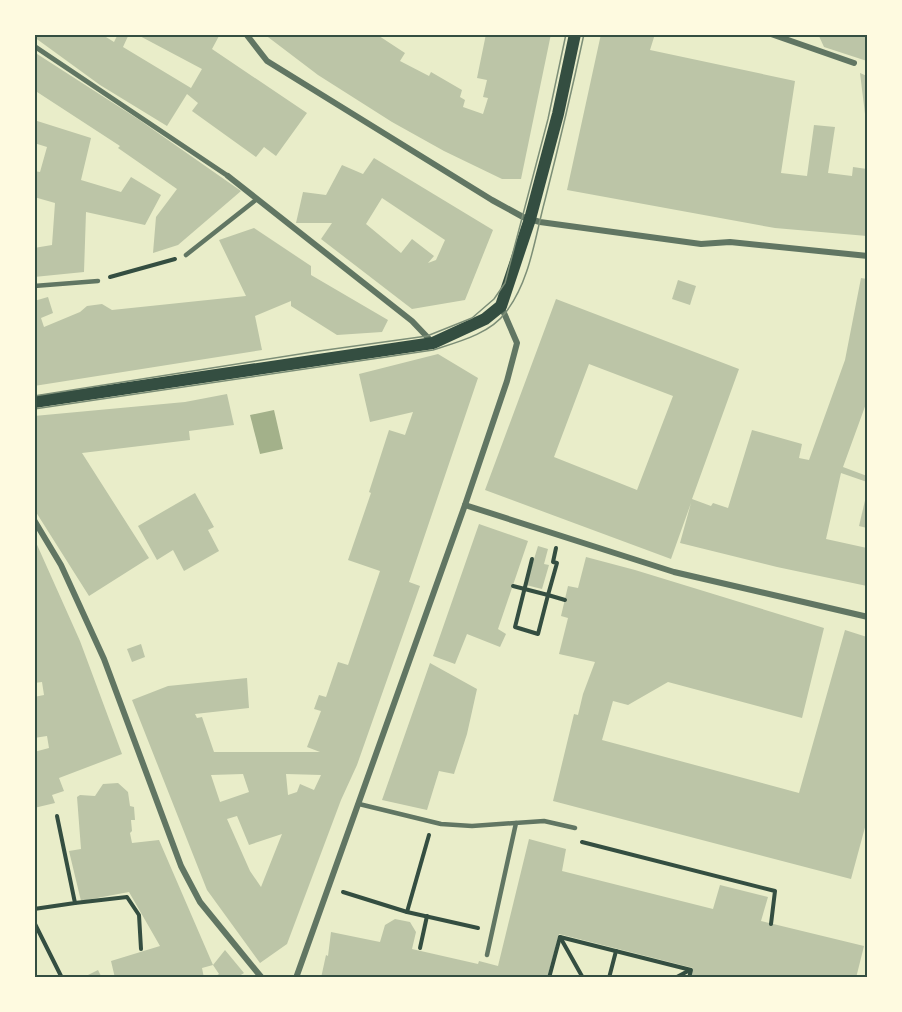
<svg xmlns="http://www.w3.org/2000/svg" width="902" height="1012" viewBox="0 0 902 1012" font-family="'Source Serif 4',serif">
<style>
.water{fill:#a3b18a}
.building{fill:#bcc5a7;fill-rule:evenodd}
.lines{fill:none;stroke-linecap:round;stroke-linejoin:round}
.path{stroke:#344e41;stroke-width:4}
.service{stroke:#617663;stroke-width:4.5}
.pedestrian{stroke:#617663;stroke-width:5}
.minor{stroke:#617663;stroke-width:6}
.secondary{stroke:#344e41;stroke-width:12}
.tram{stroke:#7c8e77;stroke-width:1.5}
.neatline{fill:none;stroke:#344e41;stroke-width:2}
</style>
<rect width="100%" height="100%" fill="#e9edc9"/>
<polygon class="water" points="274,410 283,449 260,454 250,415"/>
<g class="building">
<polygon points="34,34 108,34 106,37 114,42 118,34 129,34 123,47 191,88 202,69 136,34 216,34 219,36 212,49 307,113 276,156 264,147 256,157 192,111 198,103 187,94 167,126 100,85 34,37"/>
<polygon points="264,34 376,34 405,53 400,61 429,76 431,72 462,90 460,97 465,100 463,107 483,114 488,98 483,97 487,80 477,78 486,34 551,34 521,179 502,179 444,151 392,122 318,75"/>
<polygon points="601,34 655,34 650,50 795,81 781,173 807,176 814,125 835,127 828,173 852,176 853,167 867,169 867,236 775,228 567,190"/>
<polygon points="818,34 867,34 867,61 824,47"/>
<polygon points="34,52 138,119 241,191 178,245 153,253 156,217 177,189 118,148 120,146 34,90"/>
<polygon points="860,73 867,76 867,122 866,122"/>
<polygon points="34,120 91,138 81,180 121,192 131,177 161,195 145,225 86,212 84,272 34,277 34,248 52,245 55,203 34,197 34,171 40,172 47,147 34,143"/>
<path d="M374,158L493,230L465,300L412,309L321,239L332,223H296L303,192L326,195L342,165L363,174ZM382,198L445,240L436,260L428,263L434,256L412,239L401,253L366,224Z"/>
<polygon points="254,228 311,266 311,275 388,320 382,332 337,335 291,306 291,301 255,316 262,350 34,386 34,301 48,297 53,313 41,318 44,327 80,312 87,306 102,304 112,310 246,296 219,240"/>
<path d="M861,278L867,279V401L843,467L867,476V482L841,473L826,539L867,548V586L777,567L680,543L691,503L671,559L485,490L556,299L739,369L692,499L711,506L713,503L728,508L752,430L802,444L799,458L809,460L845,360ZM589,364L673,396L637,490L554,457Z"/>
<polygon points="678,280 696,286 690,305 672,299"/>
<path d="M438,354L478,378L409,582L420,586L357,765L341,800L287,944L260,963L207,890L132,700L168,686L247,678L249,708L195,714L197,718L202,717L214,752H320L307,747L321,711L314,709L319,695L326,697L338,662L348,665L380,571L348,560L371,493L369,492L389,430L405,435L413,412L370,422L359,374ZM243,774L249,792L220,802L211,775ZM286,774L321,775L314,790L300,784L297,792L288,795ZM237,816L249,845L282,834L261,887L250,871L227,819Z"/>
<polygon points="227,394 234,425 189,431 190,440 82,453 149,558 89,596 34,509 34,416 185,402"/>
<polygon points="867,492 867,528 859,526"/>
<polygon points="195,493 214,527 208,530 219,551 184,571 173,550 157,560 138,526"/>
<polygon points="479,524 528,541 498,629 506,634 500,647 467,634 455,664 433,656"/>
<polygon points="34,538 80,641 122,754 59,778 64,791 52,795 55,803 34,808 34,752 49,748 47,736 34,738 34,697 44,695 42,682 34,683"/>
<polygon points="538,546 548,549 544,564 549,565 542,589 526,585"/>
<polygon points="586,557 635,570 824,628 802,718 668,682 628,705 613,701 602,740 799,793 845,630 867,637 867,820 851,879 553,801 574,714 578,715 583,694 595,662 559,654 568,618 561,616 568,586 578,588"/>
<polygon points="141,644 145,657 132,662 127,649"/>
<polygon points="430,663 477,689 467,734 454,774 439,771 427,810 382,800"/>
<polygon points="118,783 128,792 130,806 134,807 135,820 131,820 132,831 130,833 132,843 159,840 213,965 202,968 204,978 115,978 111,961 160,946 129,892 81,901 69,851 81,849 77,797 80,795 95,796 103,784"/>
<polygon points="529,839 566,849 562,871 713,909 720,885 768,897 761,921 864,946 856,978 690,978 693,968 559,934 547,978 321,978 326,955 328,956 331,932 380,942 385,925 395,919 410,922 416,932 412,949 478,964 479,961 498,966"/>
<polygon points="225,950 244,973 236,978 213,978 219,974 213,965"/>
<polygon points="98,970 102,978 82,978"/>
</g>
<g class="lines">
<g class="path">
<polyline points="110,277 175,259"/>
<polyline points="532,559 515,627 538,634 548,595 565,600"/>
<polyline points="513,586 548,595 557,563 553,562 556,548"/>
<polyline points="582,842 775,891 771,924"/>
<polyline points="343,892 407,912 478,928"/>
<polyline points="75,903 127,897 139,915 141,949"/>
<polyline points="34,909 75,903 57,816"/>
<polyline points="407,912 429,835"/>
<polyline points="34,922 62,978"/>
<polyline points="560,937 583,978"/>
<polyline points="420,948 427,916"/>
<polyline points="549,978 560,937 691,970 689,978"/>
<polyline points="609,978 616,951"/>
<polyline points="675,978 690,970"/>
</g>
<g class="service">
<polyline points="186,255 257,199"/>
<polyline points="34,286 98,281"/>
<polyline points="359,804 441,824 472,826 544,821 575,828"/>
<polyline points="487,955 516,823"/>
</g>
<polyline class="pedestrian" points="34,46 228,176"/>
<g class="minor">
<polyline points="246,34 267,61 492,200 523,217 540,222 701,244 730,242 868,256"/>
<polyline points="771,34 854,63"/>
<polyline points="228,176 412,321 432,342"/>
<polyline points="465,505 674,572 868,617"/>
<polyline points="34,520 61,565 104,659 181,866 200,902 262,978"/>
<polyline points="296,978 465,505 507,381 517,343 501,306"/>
</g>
<polyline class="secondary" points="34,402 433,343 485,319 501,306 530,219 558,114 575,34"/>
<g class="tram">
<polyline points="34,396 319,351 427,336 472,318 494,299 505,283 548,119 566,34"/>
<path d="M34,409L433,350C458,342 490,334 506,312C530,281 535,237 545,200C559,145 572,90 584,34"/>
</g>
</g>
<rect width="902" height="1012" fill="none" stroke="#fefae0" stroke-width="72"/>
<rect x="36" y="36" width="830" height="940" class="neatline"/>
</svg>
